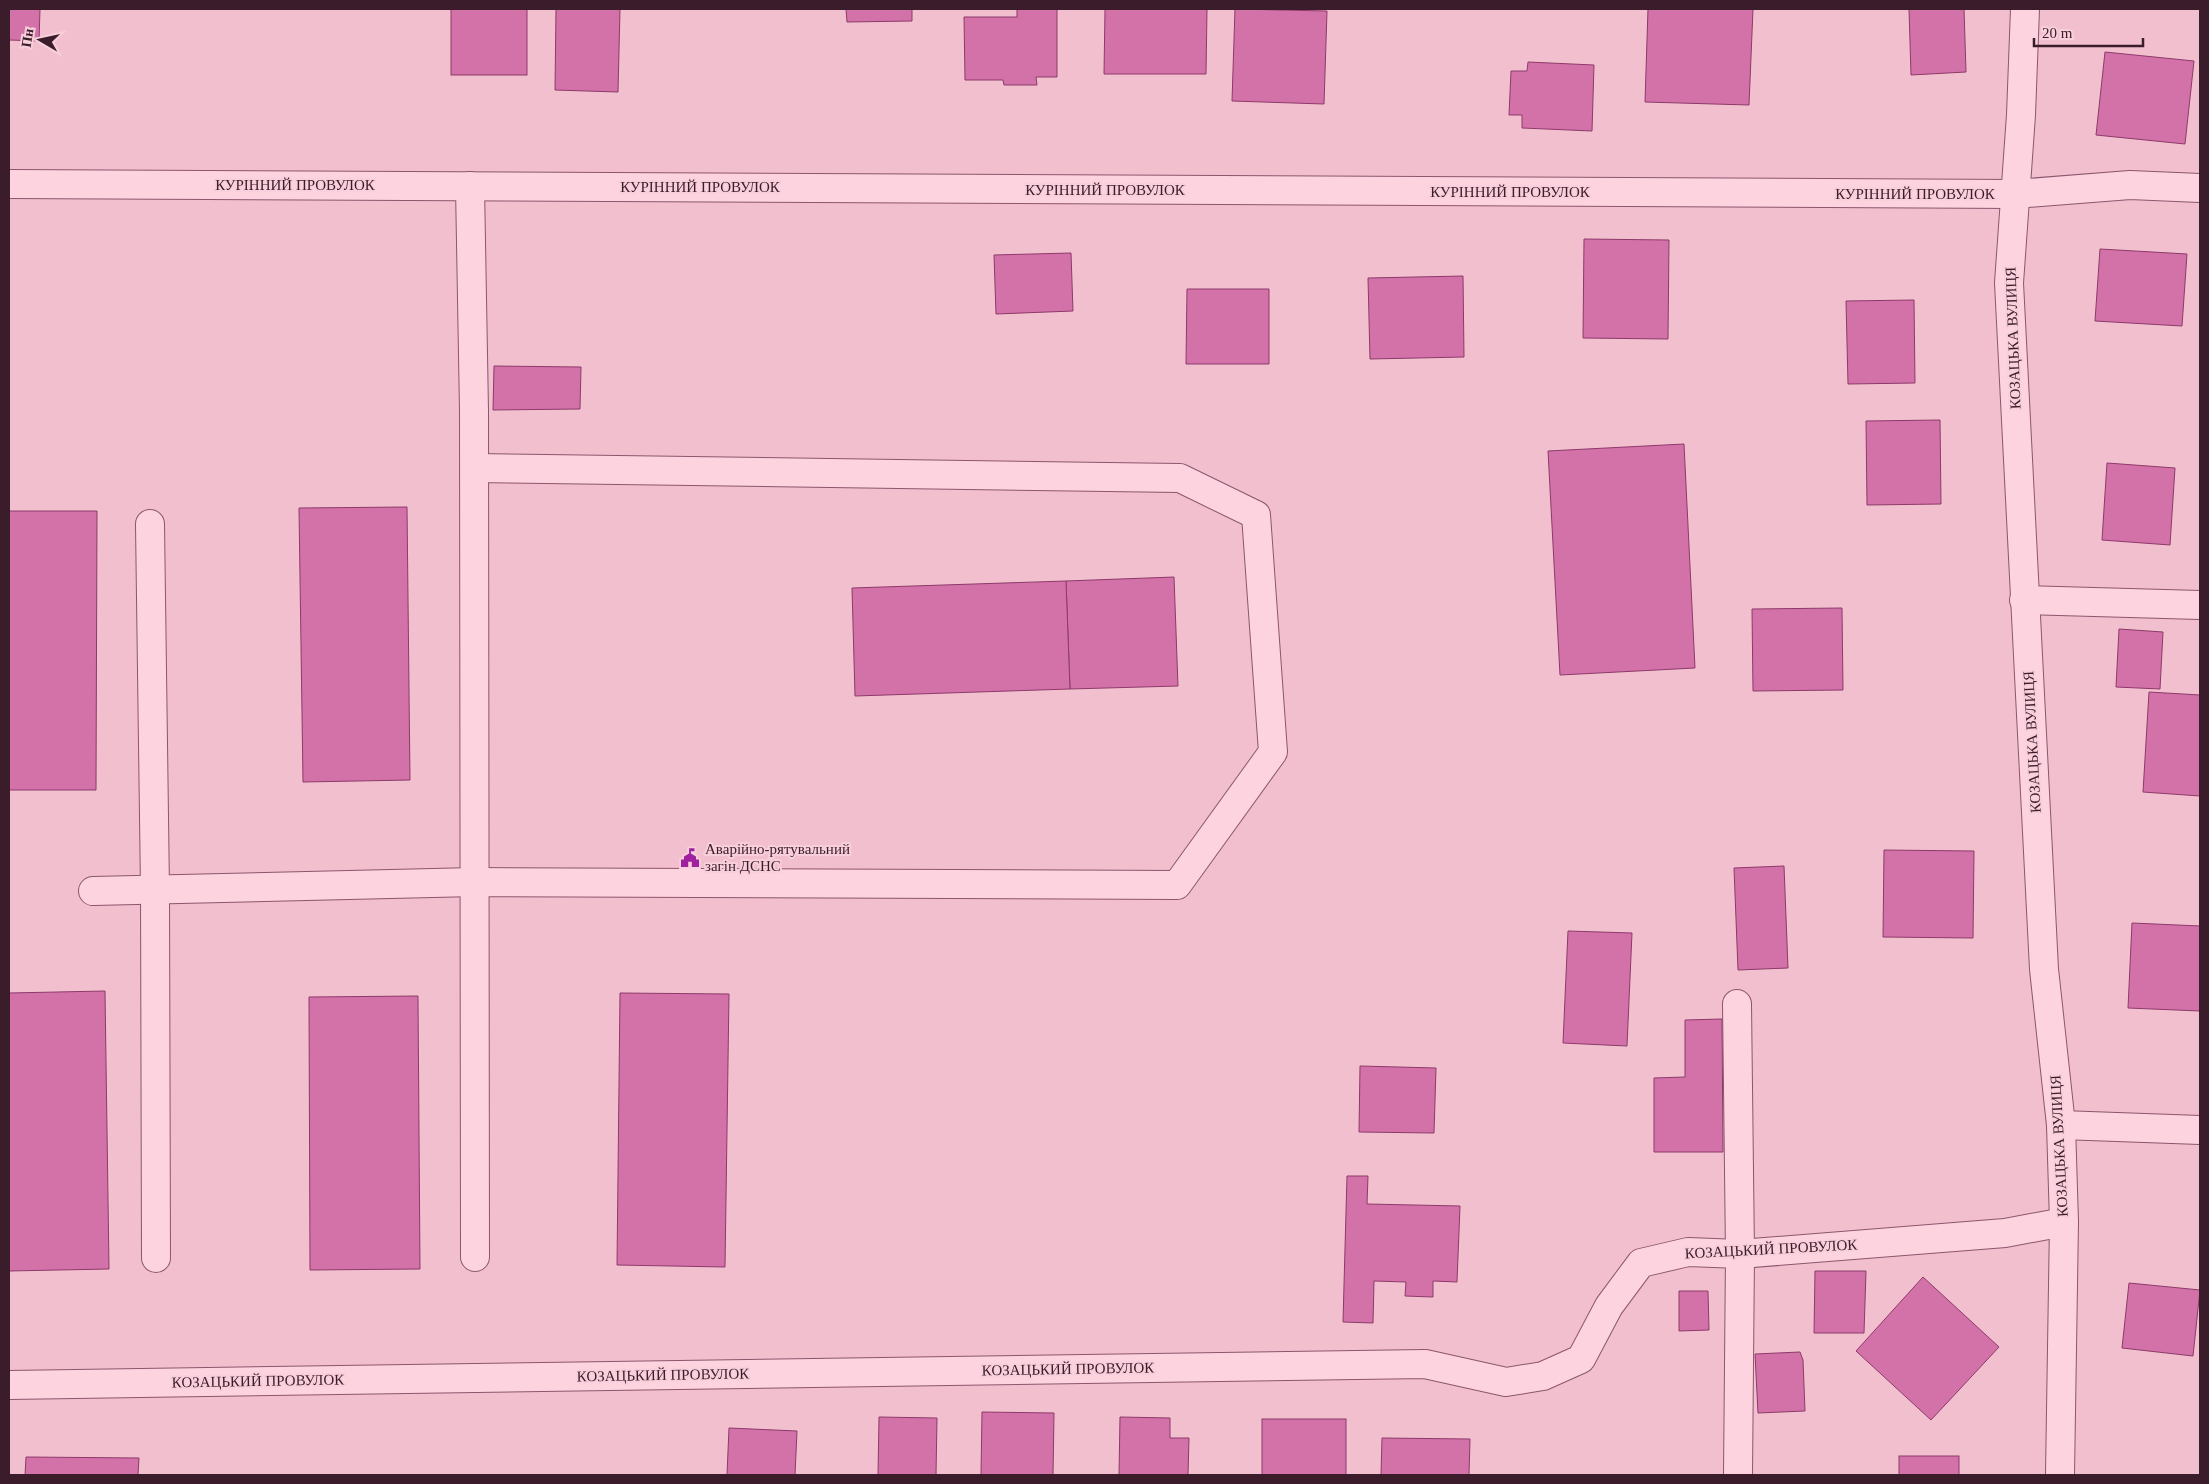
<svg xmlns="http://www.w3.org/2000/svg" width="2209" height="1484" viewBox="0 0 2209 1484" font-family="'Times New Roman',serif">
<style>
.building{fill:#d372a9;stroke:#8d3a6a}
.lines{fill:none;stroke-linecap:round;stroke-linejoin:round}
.minor-casing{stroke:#8c566e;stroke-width:30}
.minor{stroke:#fcd3de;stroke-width:28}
.labels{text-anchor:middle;stroke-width:4;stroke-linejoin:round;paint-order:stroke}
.street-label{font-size:15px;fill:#3a1c2b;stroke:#f8cfda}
.poi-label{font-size:15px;fill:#3a1c2b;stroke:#f8cfda;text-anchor:start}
</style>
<rect width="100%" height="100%" fill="#f1bfcd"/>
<g class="building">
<polygon points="9,9 40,9 39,41 9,40"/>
<rect x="451" y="9" width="76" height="66"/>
<polygon points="556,9 620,9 618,92 555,90"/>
<polygon points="846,9 912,9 912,21 847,22"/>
<polygon points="1017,9 1057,9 1057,77 1036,77 1037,85 1004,85 1003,80 965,80 964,17 1017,17"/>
<polygon points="1105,9 1207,9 1206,74 1104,74"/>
<polygon points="1235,9 1327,11 1324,104 1232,101"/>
<polygon points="1648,9 1753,9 1749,105 1645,102"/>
<polygon points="1909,9 1964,9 1966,72 1911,75"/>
<polygon points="2105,52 2194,61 2185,144 2096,135"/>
<polygon points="1528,62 1594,65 1592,131 1522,128 1522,115 1509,115 1511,71 1527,71"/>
<polygon points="1584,239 1669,240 1668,339 1583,338"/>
<polygon points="2100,249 2187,254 2182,326 2095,321"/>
<polygon points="1071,253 1073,311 996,314 994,255"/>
<polygon points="1463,276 1464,357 1370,359 1368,278"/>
<polygon points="1187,289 1269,289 1269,364 1186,364"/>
<polygon points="1914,300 1915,383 1848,384 1846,301"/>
<polygon points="494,366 581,367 580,409 493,410"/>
<polygon points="1940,420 1941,504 1867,505 1866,421"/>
<polygon points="1684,444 1695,668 1560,675 1548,451"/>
<polygon points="2107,463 2175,468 2170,545 2102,540"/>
<polygon points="407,507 410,780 303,782 299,508"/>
<polygon points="9,511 97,511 96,790 9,790"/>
<polygon points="1174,577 1178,686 1070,689 1066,581"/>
<polygon points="1066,581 1070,689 855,696 852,588"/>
<polygon points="1842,608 1843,690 1753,691 1752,609"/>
<polygon points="2119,629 2163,632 2160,689 2116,687"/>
<polygon points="2149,692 2200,695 2200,796 2143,792"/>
<polygon points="1884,850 1974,851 1973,938 1883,937"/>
<polygon points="1784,866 1788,968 1738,970 1734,868"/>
<polygon points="2132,923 2200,926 2200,1011 2128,1008"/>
<polygon points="1568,931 1632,933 1627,1046 1563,1043"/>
<polygon points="105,991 109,1269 9,1271 9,993"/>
<polygon points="620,993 729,994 725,1267 617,1265"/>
<polygon points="418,996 420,1269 310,1270 309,997"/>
<polygon points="1722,1019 1723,1152 1654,1152 1654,1078 1685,1077 1685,1020"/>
<polygon points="1360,1066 1436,1068 1434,1133 1359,1132"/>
<polygon points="1347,1176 1368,1176 1367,1204 1460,1206 1457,1282 1433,1281 1433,1297 1405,1296 1406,1282 1374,1281 1373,1323 1343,1322"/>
<polygon points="1815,1271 1866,1271 1864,1333 1814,1333"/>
<polygon points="1923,1277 1999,1347 1931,1420 1856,1351"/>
<polygon points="2129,1283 2200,1290 2193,1356 2122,1348"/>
<polygon points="1679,1291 1708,1291 1709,1330 1679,1331"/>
<polygon points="1800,1352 1803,1360 1805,1411 1758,1413 1755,1354"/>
<polygon points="982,1412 1054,1413 1053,1475 981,1475"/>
<polygon points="879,1417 937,1418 936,1475 878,1475"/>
<polygon points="1120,1417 1170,1418 1170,1438 1189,1438 1188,1475 1119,1475"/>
<rect x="1262" y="1419" width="84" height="56"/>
<polygon points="729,1428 797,1431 795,1475 727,1475"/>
<polygon points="1382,1438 1470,1439 1469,1475 1381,1475"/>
<rect x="1899" y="1456" width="60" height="19"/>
<polygon points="26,1457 139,1458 138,1475 25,1475"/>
</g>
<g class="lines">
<g class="minor-casing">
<g id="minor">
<polyline points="2025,9 2021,115 2009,283 2044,969 2061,1125 2064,1222 2060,1475"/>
<polyline points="9,184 2015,194 2130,185 2200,188"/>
<polyline points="470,186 474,411 475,1257"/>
<polyline points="150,524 155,890 156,1258"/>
<polyline points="2024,600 2200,605"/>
<polyline points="93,891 475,882 1177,885 1273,752 1256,515 1180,478 475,468"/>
<polyline points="1737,1004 1740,1254 1738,1475"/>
<polyline points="2061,1125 2200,1130"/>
<polyline points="9,1385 1425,1364 1506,1382 1543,1376 1581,1359 1609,1306 1641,1263 1688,1252 1740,1254 2005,1233 2064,1222"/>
</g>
</g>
<use href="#minor" class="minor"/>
</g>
<defs>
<g id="civic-bare" transform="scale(1.5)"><path d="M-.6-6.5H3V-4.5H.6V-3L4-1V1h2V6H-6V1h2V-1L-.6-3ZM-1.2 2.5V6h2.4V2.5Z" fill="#a0219f" stroke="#f8cfda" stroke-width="2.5" paint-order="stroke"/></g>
</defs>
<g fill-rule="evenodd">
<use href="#civic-bare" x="690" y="858"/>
</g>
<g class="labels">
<g class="street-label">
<text x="295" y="190">КУРІННИЙ ПРОВУЛОК</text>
<text x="700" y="192">КУРІННИЙ ПРОВУЛОК</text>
<text x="1105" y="195">КУРІННИЙ ПРОВУЛОК</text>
<text x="1510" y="197">КУРІННИЙ ПРОВУЛОК</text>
<text x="1915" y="199">КУРІННИЙ ПРОВУЛОК</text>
<text transform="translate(2013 338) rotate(-92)" y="5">КОЗАЦЬКА ВУЛИЦЯ</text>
<text transform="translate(2032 742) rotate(-93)" y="5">КОЗАЦЬКА ВУЛИЦЯ</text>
<text transform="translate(2059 1146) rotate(-93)" y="5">КОЗАЦЬКА ВУЛИЦЯ</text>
<text transform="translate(1771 1249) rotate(-3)" y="5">КОЗАЦЬКИЙ ПРОВУЛОК</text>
<text transform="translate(1068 1369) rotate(-1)" y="5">КОЗАЦЬКИЙ ПРОВУЛОК</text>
<text transform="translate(663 1375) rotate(-1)" y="5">КОЗАЦЬКИЙ ПРОВУЛОК</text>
<text transform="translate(258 1381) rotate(-1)" y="5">КОЗАЦЬКИЙ ПРОВУЛОК</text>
</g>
<g class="poi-label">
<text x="705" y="854">Аварійно-рятувальний<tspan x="705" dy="17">загін ДСНС</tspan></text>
</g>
</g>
<rect width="2209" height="1484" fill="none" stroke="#3a1c2b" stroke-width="20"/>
<g transform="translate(40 40) rotate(279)" stroke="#f8cfda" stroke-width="4" paint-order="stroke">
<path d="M0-4L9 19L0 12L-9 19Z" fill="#3a1c2b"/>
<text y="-8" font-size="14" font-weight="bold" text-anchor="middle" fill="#3a1c2b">Пн</text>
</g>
<path d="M2034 38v8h109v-8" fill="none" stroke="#3a1c2b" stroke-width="2.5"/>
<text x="2042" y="38" font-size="15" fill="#3a1c2b" stroke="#f8cfda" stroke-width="4" paint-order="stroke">20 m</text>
</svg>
